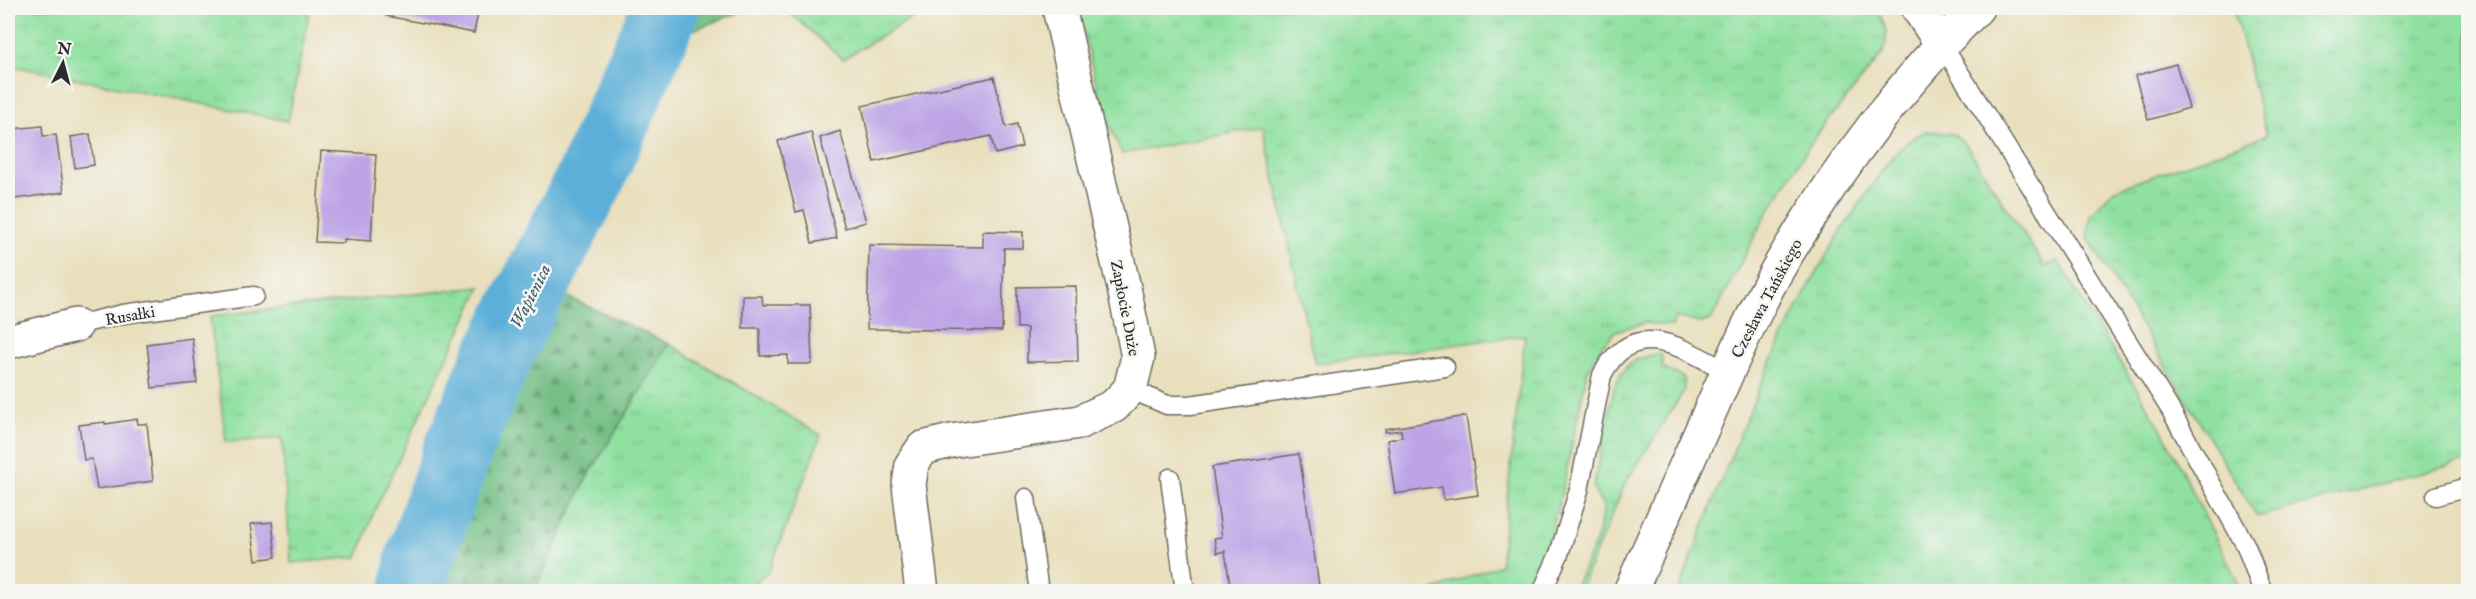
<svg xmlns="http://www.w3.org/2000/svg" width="2476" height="599" viewBox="0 0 2476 599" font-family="'IM FELL English',serif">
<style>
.grass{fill:url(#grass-tufts);stroke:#5e8666;stroke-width:1.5}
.forest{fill:url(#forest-firs);stroke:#507558;stroke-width:1.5}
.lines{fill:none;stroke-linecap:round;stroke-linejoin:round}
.river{stroke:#5cafd8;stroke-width:69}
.building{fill:#bea4e6}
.service-casing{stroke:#6e6a5e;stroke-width:21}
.minor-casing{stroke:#6e6a5e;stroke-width:36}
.tertiary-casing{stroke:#6e6a5e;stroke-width:36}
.service{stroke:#fff;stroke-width:18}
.minor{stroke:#fff;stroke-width:33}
.tertiary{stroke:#fff;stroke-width:33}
.labels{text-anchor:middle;stroke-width:5;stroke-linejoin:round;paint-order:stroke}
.street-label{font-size:16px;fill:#2b2b2b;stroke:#f6f6f2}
.water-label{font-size:18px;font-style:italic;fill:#3c5968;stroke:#f6f6f2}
</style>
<defs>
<pattern id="grass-tufts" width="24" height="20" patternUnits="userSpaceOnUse" patternTransform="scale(1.5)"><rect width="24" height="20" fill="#90e1a0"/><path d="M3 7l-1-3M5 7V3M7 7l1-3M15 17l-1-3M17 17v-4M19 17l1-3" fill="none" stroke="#7cc18a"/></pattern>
<pattern id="forest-firs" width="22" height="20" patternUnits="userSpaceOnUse" patternTransform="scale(1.5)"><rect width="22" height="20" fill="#74bf86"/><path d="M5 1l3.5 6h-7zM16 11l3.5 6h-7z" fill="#5f9b6e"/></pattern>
</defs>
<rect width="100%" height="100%" fill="#f6f6f2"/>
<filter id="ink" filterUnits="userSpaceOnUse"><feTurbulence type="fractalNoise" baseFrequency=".0167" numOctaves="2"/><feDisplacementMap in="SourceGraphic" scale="12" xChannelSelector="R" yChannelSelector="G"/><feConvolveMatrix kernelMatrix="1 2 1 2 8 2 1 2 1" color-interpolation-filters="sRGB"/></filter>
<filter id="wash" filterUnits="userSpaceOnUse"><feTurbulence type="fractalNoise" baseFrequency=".008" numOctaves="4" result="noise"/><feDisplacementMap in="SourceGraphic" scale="24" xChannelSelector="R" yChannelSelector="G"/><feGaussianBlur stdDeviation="1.35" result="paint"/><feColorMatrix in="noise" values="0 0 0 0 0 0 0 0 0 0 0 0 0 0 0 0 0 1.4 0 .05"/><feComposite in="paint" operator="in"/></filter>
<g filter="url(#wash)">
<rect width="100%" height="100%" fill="#e9dfbc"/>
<g class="grass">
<polygon points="8,8 310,8 288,121 8,65"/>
<polygon points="784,8 929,8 843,59"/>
<path d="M1078,8H1876C1885,23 1890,36 1883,53L1813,140L1765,217L1711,320L1700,323L1676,317L1672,326L1645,323L1616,331L1602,346L1587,373L1562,492L1548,541L1524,591L1429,592L1500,565L1525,335L1315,364L1263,127L1122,154L1101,105Z"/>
<polygon points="2233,8 2468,8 2468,461 2257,517 2088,238 2090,215 2114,190 2267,135"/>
<path d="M1926,131L1954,134L1966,145L2045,267L2058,261L2163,432L2242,591H1679C1730,457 1779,319 1862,200C1882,172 1894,146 1926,131Z"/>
<polygon points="481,287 374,512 358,557 291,563 282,438 226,442 210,316"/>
<polygon points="669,344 821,435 769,571 746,591 534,592 586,479"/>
<polygon points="1651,355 1662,355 1662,367 1684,378 1685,389 1626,482 1579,591 1573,591 1595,543 1604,509 1593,488 1615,384 1627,366 1636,360"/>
</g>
<g class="forest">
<polygon points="677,8 751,8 669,39"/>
<polygon points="557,292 669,344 586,479 534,591 436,591 441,556 466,484 513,378"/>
</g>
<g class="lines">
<polyline class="river" points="414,592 419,561 456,455 497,358 591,177 666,8"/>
</g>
<g id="blocks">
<g class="building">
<polygon points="388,8 479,8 474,33 386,16"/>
<polygon points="2176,64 2189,108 2148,120 2135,76"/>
<polygon points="994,77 1006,127 1017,124 1022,147 995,154 991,136 874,162 862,106"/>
<polygon points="42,126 43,136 56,135 64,192 8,200 8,141 14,140 13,129"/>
<polygon points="840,131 866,222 845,228 820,138"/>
<polygon points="811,132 837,238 812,243 804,210 796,212 778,141"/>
<polygon points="90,134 94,165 75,168 71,137"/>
<polygon points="321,151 376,154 371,241 344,239 344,243 315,242"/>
<polygon points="983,231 1023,232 1023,248 1004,248 1002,331 867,329 869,245 983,247"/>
<polygon points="1076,286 1078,361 1027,362 1027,328 1017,328 1017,287"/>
<polygon points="743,296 762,296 763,305 810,305 812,364 788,364 788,355 760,356 760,328 743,328"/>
<polygon points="192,338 197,383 152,388 147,344"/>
<polygon points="1466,416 1478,495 1444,500 1442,487 1395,494 1387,440 1402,437 1401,430 1385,432 1385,429"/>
<polygon points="137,419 138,424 147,424 153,481 97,489 92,459 84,460 79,425 105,422 105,424"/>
<polygon points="1299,454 1320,592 1231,592 1225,551 1217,553 1214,538 1222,537 1212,467"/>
<polygon points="272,522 276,557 256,560 251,524"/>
</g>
</g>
</g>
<g filter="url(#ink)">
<use href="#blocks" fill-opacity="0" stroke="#6e6a5e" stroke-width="1.5"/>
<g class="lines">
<g class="service-casing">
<g id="service">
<polyline points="1941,43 2170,409 2246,546 2263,592"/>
<polyline points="76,325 123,314 254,296"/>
<polyline points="1130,389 1167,405 1190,405 1445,367"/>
<polyline points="1170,478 1185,592"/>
<polyline points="2436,496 2468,487"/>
<polyline points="1026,498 1039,592"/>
<path d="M1542,592L1559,554L1579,490L1602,375C1634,314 1684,349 1728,372"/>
</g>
</g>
<g class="minor-casing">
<g id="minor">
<polyline points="1918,8 1941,43"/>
<polyline points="8,342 76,325"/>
<polyline points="922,592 909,485 912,464 923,448 951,441 1080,422 1114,406 1130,389 1138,357 1124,288 1059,8"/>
</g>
</g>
<g class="tertiary-casing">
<path id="tertiary" d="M1630,592C1657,531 1684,470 1711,409C1731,364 1751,317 1775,274C1831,177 1898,87 1977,8"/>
</g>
<use href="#service" class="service"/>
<use href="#minor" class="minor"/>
<use href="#tertiary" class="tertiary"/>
</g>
</g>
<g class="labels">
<g class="street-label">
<text transform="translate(1766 298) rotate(-62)" y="6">Czesława Tańskiego</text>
<text transform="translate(1126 308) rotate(79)" y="6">Zapłocie Duże</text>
<text transform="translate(130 315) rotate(-10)" y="6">Rusałki</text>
</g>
<g class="water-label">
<text transform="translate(530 296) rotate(-63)" y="6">Wapienica</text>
</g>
</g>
<rect width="2476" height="599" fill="none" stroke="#f6f6f2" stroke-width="30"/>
<g transform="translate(63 63) rotate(6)" stroke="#f6f6f2" stroke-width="4.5" paint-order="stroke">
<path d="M0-4.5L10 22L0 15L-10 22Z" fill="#2b2b2b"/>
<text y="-9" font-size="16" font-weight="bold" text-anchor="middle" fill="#2b2b2b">N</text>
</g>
</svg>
